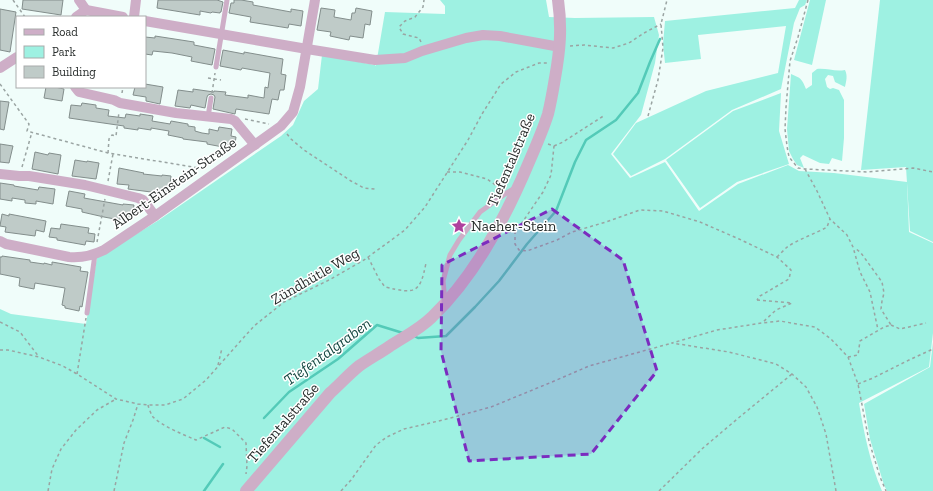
<svg xmlns="http://www.w3.org/2000/svg" width="933" height="491" viewBox="0 0 933 491" font-family="'Zilla Slab',serif">
<style>
.green{fill:#9ef1e2}
.lines{fill:none;stroke-linecap:round;stroke-linejoin:round}
.stream{stroke:#53cab8;stroke-width:2.5}
.building{fill:#bfcbc8;stroke:#838e8c}
.path{stroke:#9aa4a2;stroke-width:1.5;stroke-dasharray:3 3;stroke-linecap:butt}
.service{stroke:#ceaec7;stroke-width:5}
.minor{stroke:#ceaec7;stroke-width:10}
.tertiary{stroke:#ceaec7;stroke-width:12}
.marked{fill:#7b2cbf;fill-opacity:0.2;stroke:#7b2cbf;stroke-width:3;stroke-dasharray:8 5;stroke-linejoin:round}
.labels{text-anchor:middle;stroke-width:3;stroke-linejoin:round;paint-order:stroke}
.street-label{font-size:15px;fill:#282d2c;stroke:#fff}
.poi-label{font-size:15px;fill:#282d2c;stroke:#fff;text-anchor:start}
.water-label{font-size:16px;font-style:italic;fill:#144841;stroke:#fff}
</style>
<rect width="100%" height="100%" fill="#f0fdfa"/>
<g class="green">
<path d="M440,0H546L549,17L575,18L654,17L659,35L655,63L641,115L611,154L630,178L665,162L699,211L738,184L788,165L799,171L834,173L907,182L909,232L933,243V333L929,367L859,403C864,433 870,463 882,491H0V309L11,314L86,324L97,257H99L159,220L281,136L293,125L304,101L318,89L322,55L375,65V66L376,65L385,12L445,14V6Z"/>
<polygon points="799,0 807,0 805,5 800,8 794,23 781,89 732,110 665,159 631,176 613,154 636,123 706,91 778,73 786,26 698,35 701,59 665,63 663,44 665,21 795,8"/>
<polygon points="810,0 826,0 812,65 794,60"/>
<polygon points="880,0 933,0 933,242 910,231 906,167 861,170"/>
<path d="M817,69C827,68 835,72 845,70C848,76 846,82 845,87L835,82L833,76L828,75L825,79L827,87L830,89L833,88L839,90L844,100V138L842,161L832,158L829,164L820,163L803,155L800,158L804,168L797,165L793,159L789,151L787,129L791,74C801,78 802,79 806,89L812,85V73Z"/>
<polygon points="781,93 779,131 789,164 737,182 700,208 666,160 733,111"/>
<polygon points="933,342 933,491 887,491 884,485 870,439 864,404 930,367"/>
</g>
<g class="lines">
<g class="stream">
<polyline points="414,336 418,338 446,336 475,307 499,281 527,244 556,211 575,162 586,140 616,120 638,93 650,62 660,39"/>
<polyline points="264,418 289,392 338,359 377,325 403,333"/>
<polyline points="204,438 220,447"/>
<polyline points="204,491 223,464"/>
</g>
</g>
<g class="building">
<polygon points="23,0 63,0 61,15 22,9"/>
<polygon points="158,0 217,0 223,2 221,12 220,12 220,13 212,12 211,13 200,11 200,15 157,8"/>
<polygon points="234,0 241,0 253,2 253,5 291,12 291,9 303,11 301,26 289,24 288,28 250,22 251,17 229,13 231,3 234,3"/>
<polygon points="321,8 335,10 334,17 351,20 352,13 355,13 356,8 372,11 370,25 365,24 363,38 350,36 349,40 330,36 331,32 317,30"/>
<polygon points="0,9 16,12 10,52 0,50"/>
<polygon points="155,36 194,42 194,45 215,49 212,65 191,61 192,57 172,53 153,51 152,55 145,54 145,37 155,38"/>
<polygon points="223,50 244,54 244,52 283,59 281,74 286,75 284,90 280,90 278,100 272,99 269,114 236,109 235,114 213,109 215,97 214,95 211,94 208,95 207,97 205,108 191,105 190,108 175,106 178,90 193,92 193,89 214,92 214,91 226,92 225,95 248,98 248,95 264,98 265,87 268,88 270,73 242,68 241,70 220,66"/>
<polygon points="145,84 163,87 160,104 146,101 146,97 133,95 135,87 145,87"/>
<polygon points="46,87 55,87 64,89 62,101 44,98"/>
<polygon points="0,101 9,102 4,130 0,129"/>
<polygon points="82,103 96,105 96,108 109,110 108,116 125,118 126,114 140,116 140,114 153,116 152,121 170,124 171,121 188,124 188,126 195,127 195,131 202,133 209,134 209,129 218,131 219,127 232,129 231,136 236,137 235,144 230,143 230,145 224,144 223,147 207,144 207,142 183,139 183,138 168,135 169,131 151,128 151,130 138,128 138,130 124,128 124,126 69,118 71,105 81,106"/>
<polygon points="0,144 13,146 9,163 0,162"/>
<polygon points="35,152 48,155 49,153 61,155 58,174 32,169"/>
<polygon points="75,160 87,162 87,161 99,163 96,179 72,176"/>
<polygon points="119,168 144,173 143,174 162,176 162,175 171,176 169,193 160,191 159,198 151,197 152,194 150,194 151,192 128,189 129,185 117,184"/>
<polygon points="0,183 14,185 14,186 38,190 39,187 55,189 53,204 36,201 36,204 25,203 25,200 12,198 12,201 0,199"/>
<polygon points="69,191 85,194 84,198 123,205 123,204 134,205 132,219 120,217 120,220 104,217 82,212 82,209 66,206"/>
<polygon points="2,214 9,216 9,214 46,221 44,232 36,230 35,236 5,232 6,227 0,226"/>
<polygon points="61,224 89,228 88,233 95,234 94,242 86,241 85,245 57,240 57,238 49,237 51,228 60,229"/>
<polygon points="2,256 30,260 30,262 44,264 44,263 52,265 52,262 81,267 80,271 88,272 82,307 80,306 79,311 65,308 65,306 62,305 65,288 35,283 34,289 19,286 20,278 0,274 0,257 2,257"/>
</g>
<g class="lines">
<g class="path">
<polyline points="13,0 25,17"/>
<polyline points="808,0 798,37 790,61 786,107 785,129 787,146 789,157 798,168 805,169 868,172 913,168 933,172"/>
<polyline points="421,42 419,38 403,34 399,27 405,21 415,17 423,7 424,0"/>
<polyline points="570,46 584,45 613,48 629,43 644,33 661,24"/>
<polyline points="208,78 221,80"/>
<polyline points="0,84 29,124 27,131 108,153 205,169"/>
<polyline points="122,93 123,87"/>
<polyline points="212,93 215,73"/>
<polyline points="648,116 658,80 663,48 661,24 667,0"/>
<polyline points="245,119 269,124"/>
<polyline points="287,134 291,139 304,150 351,181 364,188 375,189"/>
<polyline points="548,144 554,146 551,175 543,192 515,233 515,244 519,250 527,251 557,240 572,232 606,222 640,210 663,211 700,222 739,239 777,257 791,270 789,279 760,296 757,300"/>
<polyline points="554,146 563,142 605,115"/>
<polyline points="108,153 109,139 112,135 116,136 119,112"/>
<polyline points="22,167 32,132"/>
<polyline points="805,169 817,191 830,219 847,235 853,247 860,272 870,292 878,330"/>
<polyline points="447,172 460,172 487,179 501,189"/>
<polyline points="108,181 113,154"/>
<polyline points="153,198 162,199"/>
<polyline points="97,242 105,199"/>
<path d="M368,257L379,279L385,287C415,294 420,294 426,263"/>
<path d="M777,257C780,254 783,251 786,248C796,240 815,234 827,227L830,219"/>
<polyline points="757,300 792,303 776,310 762,323"/>
<polyline points="0,322 20,332 39,357"/>
<polyline points="891,325 900,329 926,323"/>
<polyline points="0,350 8,350 39,357 63,366 77,374 116,399 138,404 148,405 165,405 183,399 206,380 254,326 284,302 329,280 364,260 405,230 425,207 468,140 482,114 501,84 516,72 539,63 548,63"/>
<polyline points="848,357 858,355 860,341 884,327 891,325 881,309 882,301 884,293 882,282 861,253 855,248"/>
<polyline points="218,365 222,348"/>
<polyline points="77,374 86,318"/>
<polyline points="858,384 873,378 909,360 933,349"/>
<path d="M148,405C149,409 151,414 153,417C164,427 182,434 196,440L225,427L232,429L246,443L247,466L246,474"/>
<polyline points="48,491 52,469 61,449 76,430 97,410 116,399"/>
<polyline points="114,491 124,443 133,420 138,404"/>
<polyline points="341,491 351,480 376,445 387,437 404,429 443,420 491,407 552,382 589,366 672,343"/>
<polyline points="659,491 703,448 742,415 792,374"/>
<polyline points="836,491 826,434 817,407 806,387 792,374 776,364 729,352 672,343 717,330 762,323 780,321 815,327 831,339 848,357 858,384 869,441 880,477 886,491"/>
</g>
<g class="service">
<polyline points="216,67 227,0"/>
<polyline points="208,117 211,98"/>
<polyline points="445,301 443,281 450,255 459,240 480,212 505,194 515,188"/>
<polyline points="87,313 95,254"/>
</g>
<g class="minor">
<polyline points="79,0 86,10"/>
<polyline points="76,17 86,10 123,17"/>
<polyline points="134,17 136,0"/>
<polyline points="145,21 307,49 375,60 405,58 422,51 466,38 483,35 500,36 560,47"/>
<polyline points="0,68 17,57"/>
<polyline points="75,87 79,92 114,100 120,103 176,113 231,119 235,121 255,145"/>
<polyline points="0,174 19,176 29,176 85,185 138,198 143,200 155,216"/>
<path d="M0,241L6,244L69,257C82,258 92,256 104,250L155,216L281,126L293,112L300,87L315,0"/>
</g>
<path class="tertiary" d="M246,491L330,393C340,384 349,374 359,366C369,359 380,353 390,346C404,337 420,329 432,317C475,276 506,217 529,162C536,146 543,130 548,114C551,102 553,90 555,78C560,50 562,28 558,0"/>
</g>
<path class="marked" d="M552,209L623,260L657,371L591,454L469,461L441,351L442,265Z"/>
<defs>
<g id="sight-bare" transform="scale(1.2)"><path d="M0-6L1.8-2.2L6-1.7L2.9 1.2L3.7 5.4L0 3.3L-3.7 5.4L-2.9 1.2L-6-1.7L-1.8-2.2Z" fill="#af419e" stroke="#fff" stroke-width="2.5" paint-order="stroke"/></g>
</defs>
<g fill-rule="evenodd">
<use href="#sight-bare" x="459" y="226"/>
</g>
<g class="labels">
<g class="street-label">
<text transform="translate(511 160) rotate(-67)" y="5">Tiefentalstraße</text>
<text transform="translate(174 183) rotate(-35)" y="5">Albert-Einstein-Straße</text>
<text transform="translate(315 276) rotate(-30)" y="5">Zündhütle Weg</text>
<text transform="translate(283 423) rotate(-49)" y="5">Tiefentalstraße</text>
</g>
<g class="poi-label">
<text x="471" y="231">Naeher-Stein</text>
</g>
<g class="water-label">
<text transform="translate(327 351) rotate(-36)" y="6">Tiefentalgraben</text>
</g>
</g>
<rect x="16" y="16" width="130" height="72" fill="#ffffff" stroke="#a9abab"/>
<rect x="24" y="29" width="20" height="6" fill="#ceaec7" stroke="#a9abab"/>
<text x="52" y="36" font-size="12" fill="#282d2c">Road</text>
<rect x="24" y="46" width="20" height="12" fill="#9ef1e2" stroke="#a9abab"/>
<text x="52" y="56" font-size="12" fill="#282d2c">Park</text>
<rect x="24" y="66" width="20" height="12" fill="#bfcbc8" stroke="#a9abab"/>
<text x="52" y="76" font-size="12" fill="#282d2c">Building</text>
</svg>
